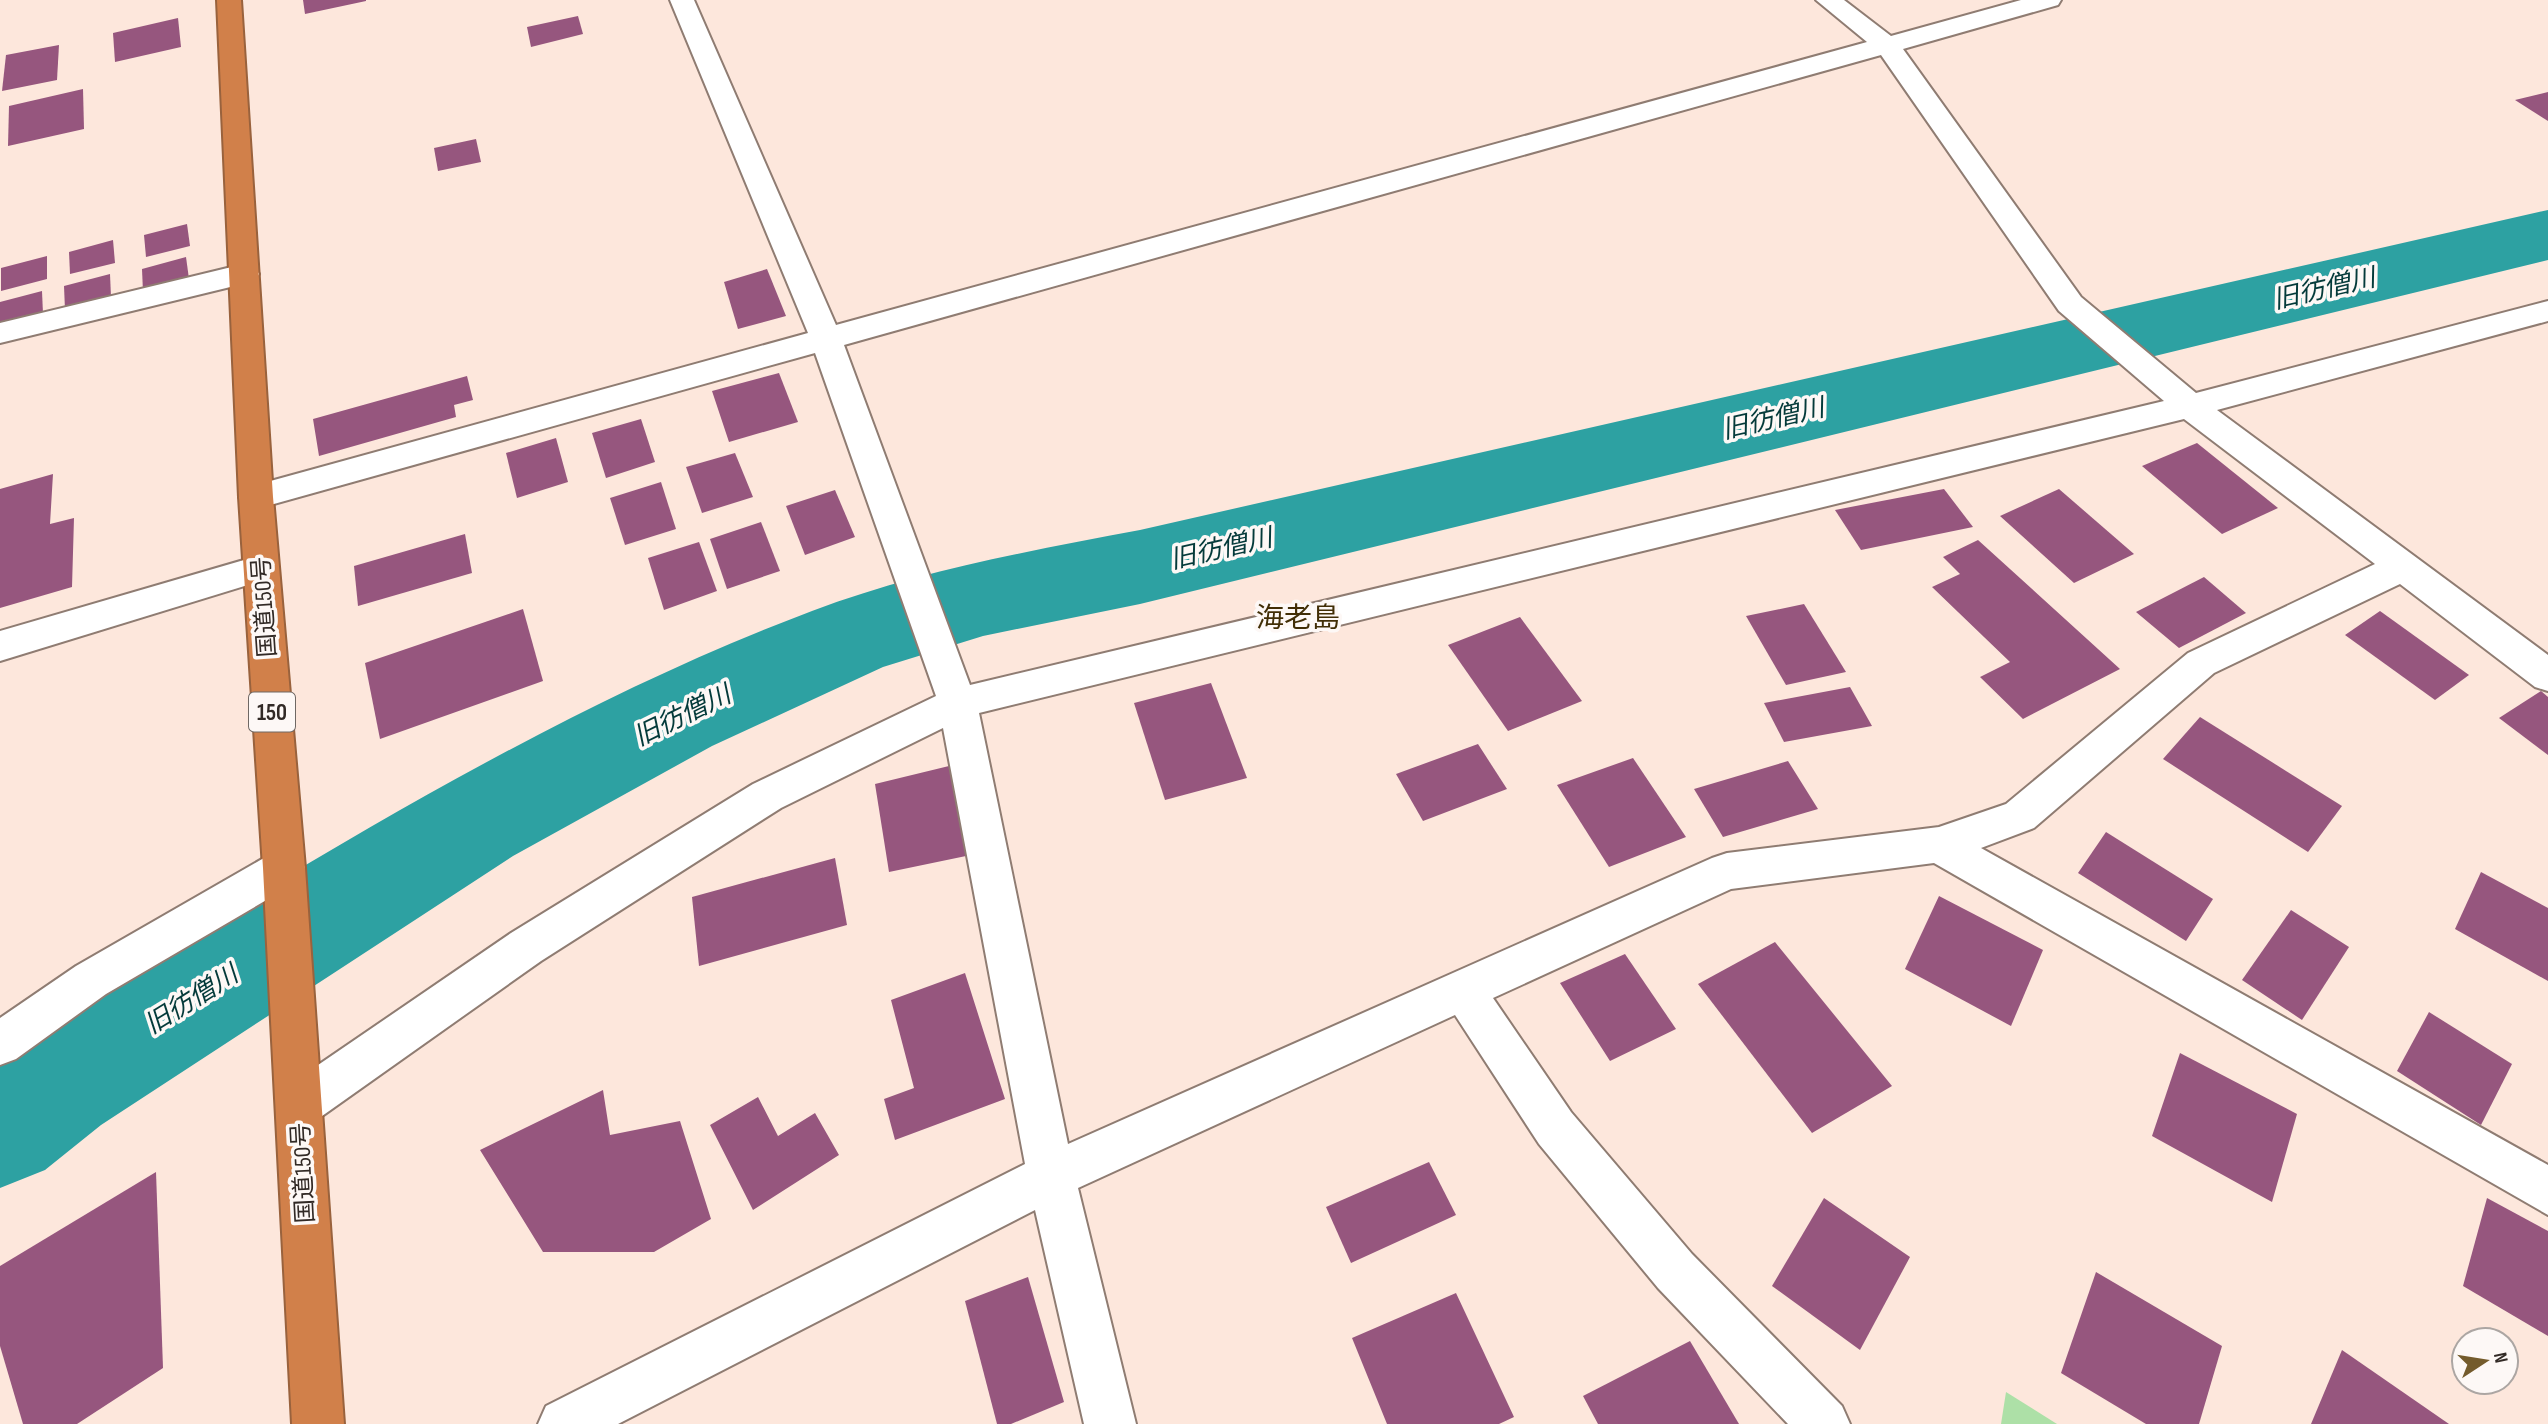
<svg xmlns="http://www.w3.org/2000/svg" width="2548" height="1424" viewBox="0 0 2548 1424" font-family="'Sofia Sans Condensed','Noto Sans JP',sans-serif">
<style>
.green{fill:#ade0a7}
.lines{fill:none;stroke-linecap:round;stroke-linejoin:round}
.river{fill:#2da1a2;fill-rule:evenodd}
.building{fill:#96567e}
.minor-casing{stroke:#8f7c72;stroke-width:4}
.highway-casing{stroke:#99623d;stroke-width:4}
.minor{fill:#fff;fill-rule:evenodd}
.highway{fill:#d1804a;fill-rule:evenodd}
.labels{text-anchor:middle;stroke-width:7;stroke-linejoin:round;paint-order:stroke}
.shield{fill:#fdf8f6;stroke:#6f6864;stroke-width:2}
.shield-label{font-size:23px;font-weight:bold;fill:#322a26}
.street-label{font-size:24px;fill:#322a26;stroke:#fdf8f6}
.water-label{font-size:26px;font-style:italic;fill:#043a3a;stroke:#fdf8f6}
.quarter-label{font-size:28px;fill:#412e06;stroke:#fdf8f6}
</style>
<rect width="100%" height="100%" fill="#fde7dc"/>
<polygon class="green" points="2006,1392 2057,1424 2001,1424"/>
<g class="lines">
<path class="river" d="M2548,210V260L1140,604L983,636L883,667L712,746L513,856L101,1125L45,1170L0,1188V1050L13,1041C272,887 528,718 812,611C918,571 1029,551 1140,530Z"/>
</g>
<g class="building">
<polygon points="303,0 366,0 366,1 305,14"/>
<polygon points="578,16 583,34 531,47 527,27"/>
<polygon points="178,18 181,47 115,62 113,33"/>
<polygon points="59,45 57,80 2,91 6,55"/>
<polygon points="83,89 84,129 8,146 9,106"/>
<polygon points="2548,92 2548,121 2515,100"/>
<polygon points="476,139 481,162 438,171 434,148"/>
<polygon points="187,224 190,246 146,257 144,235"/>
<polygon points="113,240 115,263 70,274 69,252"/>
<polygon points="47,256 47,279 1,291 1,268"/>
<polygon points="186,257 189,279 143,292 142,269"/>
<polygon points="767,269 786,316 738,329 724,282"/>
<polygon points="110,274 111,297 65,310 64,286"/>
<polygon points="42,291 43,314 0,326 0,302"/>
<polygon points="779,373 798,422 729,442 712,391"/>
<polygon points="467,376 473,400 454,405 456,417 319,456 313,419"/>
<polygon points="641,419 655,462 606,478 592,433"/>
<polygon points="556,438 568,482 517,498 506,453"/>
<polygon points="2197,443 2278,508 2222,534 2142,466"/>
<polygon points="735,453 753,497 702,513 686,467"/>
<polygon points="53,474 50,524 74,518 72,587 0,608 0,489"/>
<polygon points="661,482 676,529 625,545 610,498"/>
<polygon points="1944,489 1973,527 1861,550 1835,510"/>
<polygon points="2059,489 2134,554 2074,583 2000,516"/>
<polygon points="835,490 855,537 805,555 786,506"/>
<polygon points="761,522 780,571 727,589 710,539"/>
<polygon points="465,534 472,573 358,606 354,566"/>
<polygon points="1978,540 2120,669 2023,719 1980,677 2010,662 1932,587 1960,574 1943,557"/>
<polygon points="699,542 717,591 664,610 648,558"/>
<polygon points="2204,577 2246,613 2179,648 2136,612"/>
<polygon points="1804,604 1846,672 1786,685 1746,616"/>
<polygon points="523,609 543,681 380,739 365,663"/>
<polygon points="2380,611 2469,675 2435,700 2345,635"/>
<polygon points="1520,617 1582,701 1508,731 1448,645"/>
<polygon points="1211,683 1247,778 1165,800 1134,703"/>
<polygon points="1850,687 1872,726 1784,742 1764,703"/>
<polygon points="2541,691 2548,697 2548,755 2499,718"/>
<polygon points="2200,717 2342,806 2308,852 2163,759"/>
<polygon points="1478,744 1507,789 1423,821 1396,774"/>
<polygon points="1633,758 1686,837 1609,867 1557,785"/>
<polygon points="1788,761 1818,809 1723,837 1694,789"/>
<polygon points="949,766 966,856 889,872 875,784"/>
<polygon points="2106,832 2213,899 2186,941 2078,873"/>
<polygon points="835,858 847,925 699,966 692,897"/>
<polygon points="2481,872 2548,908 2548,981 2455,929"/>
<polygon points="1939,896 2043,950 2011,1026 1905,969"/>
<polygon points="2291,910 2349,947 2302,1020 2242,980"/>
<polygon points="1775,942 1892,1086 1812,1133 1698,984"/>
<polygon points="1625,954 1676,1029 1610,1061 1560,983"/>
<polygon points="965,973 1005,1099 895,1140 884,1099 914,1088 891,1000"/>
<polygon points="2429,1012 2512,1064 2481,1125 2397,1071"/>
<polygon points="2180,1053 2297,1114 2272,1202 2152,1136"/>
<polygon points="603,1090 610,1135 680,1121 711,1219 654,1252 543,1252 480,1150"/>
<polygon points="758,1097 778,1136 815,1113 839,1155 753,1210 710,1125"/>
<polygon points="1429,1162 1456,1215 1351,1263 1326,1207"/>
<polygon points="156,1172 163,1368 77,1424 23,1424 0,1346 0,1266"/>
<polygon points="1824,1198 1910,1257 1860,1350 1772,1286"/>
<polygon points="2487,1198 2548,1231 2548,1336 2463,1286"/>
<polygon points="2096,1272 2222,1346 2199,1424 2146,1424 2061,1373"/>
<polygon points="1028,1277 1064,1402 1011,1424 997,1424 965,1301"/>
<polygon points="1456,1293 1514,1417 1499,1424 1387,1424 1352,1338"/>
<polygon points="1690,1341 1739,1424 1598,1424 1583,1396"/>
<polygon points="2342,1350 2449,1424 2311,1424"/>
</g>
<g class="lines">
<g class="minor-casing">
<g id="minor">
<path d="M670,0H694L836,325L1867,42L1816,0H1844L1891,36L2021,0H2061L2058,5L1903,49L2081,297L2196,393L2548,301V321L2217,410L2548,655V691L2535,687L2400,584L2214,673L2034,828L1981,848L2548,1165V1215L1934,863L1731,889L1493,998L1571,1112L1692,1254L1842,1406L1850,1424H1788L1658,1288L1539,1144L1455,1015L1078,1188L1136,1424H1084L1035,1210L618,1424H538L546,1406L1025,1164L943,728L781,808L541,961L315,1121L299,1127L283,1121L276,1105L283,1089L511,933L753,784L936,696L815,353L256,509L244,506L239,497L244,488L256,485L808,333ZM1881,55L2059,311L2164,401L970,685L844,345ZM2184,419L2375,564L2188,653L2006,804L1939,827L1727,853L1712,858L1068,1144L979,713Z"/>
<polygon points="244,264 255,267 259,274 255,281 0,343 0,323"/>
<polygon points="261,555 274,559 279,568 274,577 0,661 0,631"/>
<polygon points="284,850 299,855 305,868 299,881 106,994 16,1059 0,1065 0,1018 76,966 269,855"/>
</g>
</g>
<g class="highway-casing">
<polygon id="highway" points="217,0 241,0 273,497 305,868 344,1424 292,1424 263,868 239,497"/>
</g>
<use href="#minor" class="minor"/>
<use href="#highway" class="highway"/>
</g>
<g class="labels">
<rect class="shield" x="249" y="692.5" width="46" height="39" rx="5"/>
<g class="shield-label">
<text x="272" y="720">150</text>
</g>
<g class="street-label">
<text transform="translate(264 607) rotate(-94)" y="8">国道150号</text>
<text transform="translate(303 1173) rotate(-93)" y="8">国道150号</text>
</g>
<g class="water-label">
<text transform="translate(2324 288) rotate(-13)" y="9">旧彷僧川</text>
<text transform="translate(1773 418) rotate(-13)" y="9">旧彷僧川</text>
<text transform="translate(1221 548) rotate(-13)" y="9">旧彷僧川</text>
<text transform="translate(682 715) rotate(-26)" y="9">旧彷僧川</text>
<text transform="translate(191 999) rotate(-32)" y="9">旧彷僧川</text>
</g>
<g class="quarter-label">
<text x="1298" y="627">海老島</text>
</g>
</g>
<g transform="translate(2485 1361) rotate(78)"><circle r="33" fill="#fdf8f6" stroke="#aca6a3" stroke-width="2"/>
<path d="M0-5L12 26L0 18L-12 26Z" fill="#745b2c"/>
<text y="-10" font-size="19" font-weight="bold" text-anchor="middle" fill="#322a26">N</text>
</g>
</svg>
